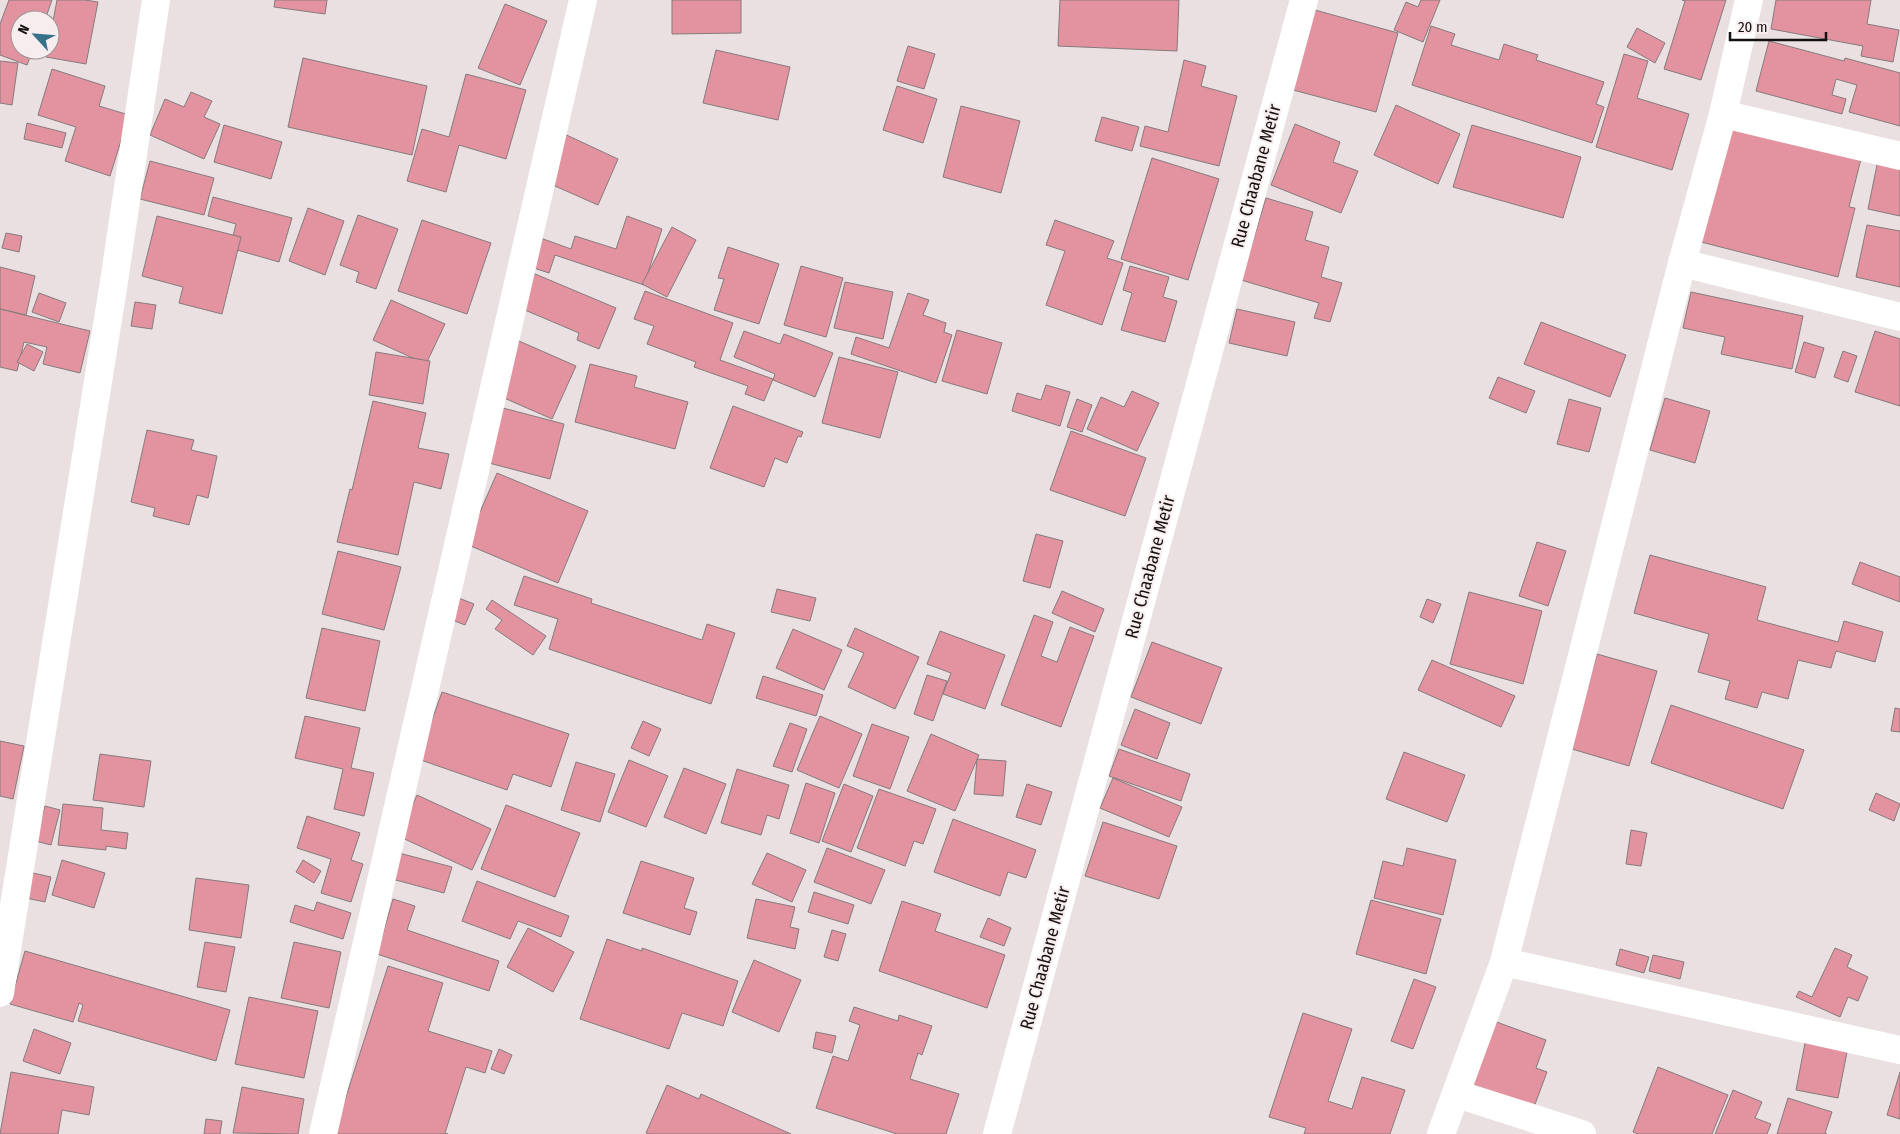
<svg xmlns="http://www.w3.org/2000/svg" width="1900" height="1134" viewBox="0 0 1900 1134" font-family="'Fira Sans Condensed',sans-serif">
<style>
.building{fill:#e3939f;stroke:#857b7d}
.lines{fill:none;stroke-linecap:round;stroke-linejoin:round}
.minor{stroke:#fff;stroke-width:28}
.labels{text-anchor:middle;stroke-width:4;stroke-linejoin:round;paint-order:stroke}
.street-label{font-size:18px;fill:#141010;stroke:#f8edee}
</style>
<rect width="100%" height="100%" fill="#eadfe1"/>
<g class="building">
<polygon points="9,0 52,0 45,20 20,20 20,50 33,50 27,65 0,55 0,24"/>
<polygon points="57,0 85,0 98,2 86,64 46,57 48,50 50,50 50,37"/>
<polygon points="275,0 327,0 325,14 274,7"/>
<polygon points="672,0 741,0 741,33 672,34"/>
<polygon points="1060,0 1179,0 1177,51 1058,46"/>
<polygon points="1421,0 1440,0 1423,42 1394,30 1406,2 1418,7"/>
<polygon points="1682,0 1726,0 1701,80 1664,69 1685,1"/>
<polygon points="1776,0 1871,0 1867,24 1899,30 1893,62 1861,56 1863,46 1771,29"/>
<polygon points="505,4 547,21 520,85 478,68"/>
<polygon points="1315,10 1398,33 1376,112 1293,90"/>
<polygon points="1431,26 1455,34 1451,45 1499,60 1504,44 1538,55 1536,60 1604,82 1596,104 1604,107 1592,143 1412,85"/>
<polygon points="1637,28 1665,43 1655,63 1627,47"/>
<polygon points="1769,41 1844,61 1845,58 1900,73 1900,126 1849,112 1857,85 1836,79 1832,95 1846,99 1842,114 1756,91"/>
<polygon points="908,46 935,54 924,89 897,81"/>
<polygon points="716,50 790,67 778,120 703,103"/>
<polygon points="1624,54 1648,61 1637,98 1689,114 1672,170 1596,147"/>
<polygon points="303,58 427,86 412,155 288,127"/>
<polygon points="1184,60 1206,66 1201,86 1237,96 1219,166 1140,146 1145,126 1168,132"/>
<polygon points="0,61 18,63 12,105 0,103"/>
<polygon points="52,69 105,86 99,106 129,115 110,176 65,161 76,127 38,115"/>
<polygon points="466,74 526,90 506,159 459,145 446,192 407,181 422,129 449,137"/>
<polygon points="897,86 937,99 923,143 883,130"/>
<polygon points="191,92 212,101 204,117 220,124 204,159 150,135 165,99 184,107"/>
<polygon points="1396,105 1460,134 1438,184 1374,155"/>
<polygon points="961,106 1020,121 1001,193 943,177"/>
<polygon points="1102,117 1139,127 1132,151 1095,141"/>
<polygon points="1731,122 1862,155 1849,207 1855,208 1838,277 1701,242"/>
<polygon points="27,123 66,133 62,148 24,139"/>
<polygon points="1295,124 1340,142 1333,162 1358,171 1341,213 1271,185"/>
<polygon points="224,125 282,142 271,179 214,162"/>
<polygon points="1472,125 1581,157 1563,218 1453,187"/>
<polygon points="560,132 618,159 598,205 539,179"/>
<polygon points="1152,158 1219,179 1188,280 1121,259"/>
<polygon points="1878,160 1900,164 1900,216 1868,209"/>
<polygon points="150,161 214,178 204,215 140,199"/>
<polygon points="213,197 292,218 279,262 230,248 236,224 208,216"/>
<polygon points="1266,198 1313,212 1305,240 1329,247 1321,277 1342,283 1330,322 1314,318 1319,303 1241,280"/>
<polygon points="308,208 344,221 325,275 289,261"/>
<polygon points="358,215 398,229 376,289 356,282 359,272 340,265"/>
<polygon points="157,216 241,237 222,314 179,303 183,287 142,276"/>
<polygon points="627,216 662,229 644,285 555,255 549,273 525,265 535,236 571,249 575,236 616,249"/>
<polygon points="422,220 491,243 467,314 398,291"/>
<polygon points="1055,220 1114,241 1107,258 1123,263 1102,325 1046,305 1065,251 1046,245"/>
<polygon points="1867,225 1900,231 1900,287 1856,277"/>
<polygon points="672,227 696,240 667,297 642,284"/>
<polygon points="6,233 22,236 19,252 2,248"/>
<polygon points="728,247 779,264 759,324 714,310 724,279 718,278"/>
<polygon points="801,266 843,278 826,337 784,325"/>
<polygon points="1130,266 1169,277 1163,297 1177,301 1165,342 1121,330 1132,293 1123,290"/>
<polygon points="0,267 35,276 26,315 0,309"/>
<polygon points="528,271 616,308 599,349 577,340 579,333 513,305"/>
<polygon points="845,282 893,292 883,339 834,328"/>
<polygon points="645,291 733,323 720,360 773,379 764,401 745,394 748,386 694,367 696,362 647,344 654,326 634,319"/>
<polygon points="1691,292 1803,316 1792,369 1721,354 1725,337 1683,328"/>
<polygon points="39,293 66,303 59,322 32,312"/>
<polygon points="908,293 929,300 923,315 946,323 944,332 952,335 936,383 851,354 856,337 889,348"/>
<polygon points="391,300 445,324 426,364 373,340"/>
<polygon points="135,302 156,305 152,329 131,326"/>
<polygon points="0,309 90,331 80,373 43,364 47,347 24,342 17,371 0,367"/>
<polygon points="1237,309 1295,322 1287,356 1229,343"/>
<polygon points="1541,322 1626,355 1610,397 1524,364"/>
<polygon points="957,330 1002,343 987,394 942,381"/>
<polygon points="744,331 780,344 784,334 833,353 815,397 773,380 775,374 734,357"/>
<polygon points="1875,331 1900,339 1900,406 1855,392"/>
<polygon points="519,341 576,366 552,419 495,394"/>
<polygon points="1804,342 1824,348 1815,378 1795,372"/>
<polygon points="27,344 43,352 34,371 17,362"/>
<polygon points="1843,351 1857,356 1848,382 1834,377"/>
<polygon points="376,352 430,361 423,404 369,395"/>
<polygon points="839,357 898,372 880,438 822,423"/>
<polygon points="590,364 637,376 634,387 688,402 675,449 575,422"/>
<polygon points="1498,377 1535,391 1526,413 1489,398"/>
<polygon points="1046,385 1070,392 1060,426 1012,411 1017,393 1041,400"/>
<polygon points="1132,391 1159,403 1137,451 1087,429 1101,397 1124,407"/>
<polygon points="1665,398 1710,411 1695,463 1650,450"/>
<polygon points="1077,399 1092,405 1082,432 1067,427"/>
<polygon points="1569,399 1601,408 1589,452 1557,444"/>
<polygon points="373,401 426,413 418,448 449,454 441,489 414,482 398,555 337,542 350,489 352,490"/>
<polygon points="733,406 803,432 801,437 798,436 787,463 775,458 764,487 710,468"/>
<polygon points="503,408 564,424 550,479 489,463"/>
<polygon points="147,430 194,440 191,450 217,456 208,498 197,495 189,525 153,516 155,508 131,502"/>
<polygon points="1071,431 1146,458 1125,516 1050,490"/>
<polygon points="497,473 588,511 558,583 466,544"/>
<polygon points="1036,534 1063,541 1050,588 1023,581"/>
<polygon points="1537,542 1566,551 1548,606 1519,596"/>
<polygon points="338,551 401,567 384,630 322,614"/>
<polygon points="1650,555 1766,587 1757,620 1838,642 1844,621 1883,632 1875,662 1836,651 1831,668 1798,660 1788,699 1762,692 1757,708 1725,699 1730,681 1698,672 1709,634 1634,613"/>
<polygon points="1860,562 1900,577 1900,602 1852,584"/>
<polygon points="524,576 592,599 591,603 702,640 707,624 735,633 711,704 549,649 558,619 514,605"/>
<polygon points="777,589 816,598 810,621 771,612"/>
<polygon points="1062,591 1104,609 1095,632 1052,613"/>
<polygon points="1469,592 1542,611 1523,684 1450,664"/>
<polygon points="456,597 474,604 465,625 447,618"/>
<polygon points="1427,599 1441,604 1433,623 1420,617"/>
<polygon points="492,600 546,636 533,655 495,629 502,620 486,609"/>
<polygon points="1034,615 1053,622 1041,656 1057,662 1070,627 1094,636 1061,727 1001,705"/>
<polygon points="322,628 380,641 365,711 306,698"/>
<polygon points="855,628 919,657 895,709 848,687 864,653 847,646"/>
<polygon points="793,629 842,650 824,690 776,668"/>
<polygon points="940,631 1005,655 985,709 943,694 951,673 927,664"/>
<polygon points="1152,642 1222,668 1201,724 1131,697"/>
<polygon points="1597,654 1657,671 1629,766 1562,746 1584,701"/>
<polygon points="1432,660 1515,696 1501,727 1418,690"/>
<polygon points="927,675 947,681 933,721 914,714"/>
<polygon points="763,676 823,695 816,716 756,698"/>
<polygon points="442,692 569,734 551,787 513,774 507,790 418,759"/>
<polygon points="1671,705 1804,750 1783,809 1651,763"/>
<polygon points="1895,708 1900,709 1900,732 1891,731"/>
<polygon points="1135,709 1170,723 1157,759 1121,745"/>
<polygon points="305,716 360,728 351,768 374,773 364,816 334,809 343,769 295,758"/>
<polygon points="820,716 862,734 839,788 797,770"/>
<polygon points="643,721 661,729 649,756 631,748"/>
<polygon points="790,723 807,729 792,772 773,766"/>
<polygon points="872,724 909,737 890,789 853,776"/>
<polygon points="931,734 979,755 955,811 907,791"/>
<polygon points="0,741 24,746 13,799 0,796"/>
<polygon points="1119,749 1190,774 1181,801 1109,776"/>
<polygon points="1404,752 1465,775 1447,822 1386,799"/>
<polygon points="100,754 151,761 144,807 93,800"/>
<polygon points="977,759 1006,761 1003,796 974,794"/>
<polygon points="629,760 668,776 646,827 608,812"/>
<polygon points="576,762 615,774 600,822 561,810"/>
<polygon points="684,768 726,784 706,834 664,817"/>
<polygon points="737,769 789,785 779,819 767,815 761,835 721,823"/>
<polygon points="1113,778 1182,807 1169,837 1100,808"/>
<polygon points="806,783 835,793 819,843 790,833"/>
<polygon points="844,784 873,796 851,852 822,841"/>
<polygon points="1027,784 1052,792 1041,825 1016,817"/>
<polygon points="879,789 936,809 923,844 914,841 905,866 857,848"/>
<polygon points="1876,793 1900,804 1894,821 1869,810"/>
<polygon points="417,795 491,829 472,870 398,836"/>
<polygon points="63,804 103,808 101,830 128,833 126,849 106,846 106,850 58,845"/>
<polygon points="506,805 580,833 555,897 481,869"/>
<polygon points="45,806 60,810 51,845 35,841"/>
<polygon points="307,816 360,833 351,860 363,864 351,902 321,893 331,859 297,848"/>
<polygon points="953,819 1036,850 1026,878 1008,872 1000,896 934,872"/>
<polygon points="1103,822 1177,846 1159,899 1085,876"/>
<polygon points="1631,830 1647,833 1641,866 1626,864"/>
<polygon points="827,848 885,870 871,904 814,882"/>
<polygon points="1407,848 1456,860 1443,915 1374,898 1383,861 1403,866"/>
<polygon points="399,853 452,867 444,893 392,879"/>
<polygon points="767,853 806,870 792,902 752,884"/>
<polygon points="62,860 105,873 94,908 52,895"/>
<polygon points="303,860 321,871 314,883 296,872"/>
<polygon points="641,861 694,878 684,908 697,912 690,935 623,913"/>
<polygon points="33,873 51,877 45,902 26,898"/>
<polygon points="196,878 249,885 241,938 189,930"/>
<polygon points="477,881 569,916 561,937 518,921 510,939 462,921"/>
<polygon points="814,892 854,905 848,924 808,912"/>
<polygon points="393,899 415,906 407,930 499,961 489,991 377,954"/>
<polygon points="756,899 795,907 790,927 799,929 795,949 747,938"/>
<polygon points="1371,900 1441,919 1426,974 1356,954"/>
<polygon points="902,901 941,914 935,931 1005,955 987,1008 879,971"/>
<polygon points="317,902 351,913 343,939 290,922 295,905 314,911"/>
<polygon points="988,918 1011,928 1004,946 980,937"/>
<polygon points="528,928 574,952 553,992 507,967"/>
<polygon points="832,930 846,934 838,961 824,957"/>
<polygon points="607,939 642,951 642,948 738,981 723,1026 682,1013 669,1049 580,1019"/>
<polygon points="205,942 235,947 226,992 197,987"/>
<polygon points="294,942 341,952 329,1008 281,998"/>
<polygon points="1835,948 1852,955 1847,967 1868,977 1858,1001 1848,997 1840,1017 1796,997 1799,991 1812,997"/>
<polygon points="1620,949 1649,957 1644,973 1616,965"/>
<polygon points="25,951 230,1010 216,1061 78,1021 83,1005 79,1003 73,1022 10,1004"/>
<polygon points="1653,955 1684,962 1680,979 1649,971"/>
<polygon points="754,960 801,980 779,1032 732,1012"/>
<polygon points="388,966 443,983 428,1031 492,1051 485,1073 466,1067 445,1133 448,1134 334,1134"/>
<polygon points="1414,979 1436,987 1413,1049 1391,1041"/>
<polygon points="249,997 318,1011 304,1078 235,1064"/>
<polygon points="854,1007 898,1021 899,1015 932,1026 922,1055 918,1053 910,1079 959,1094 946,1134 897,1134 816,1108 833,1056 848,1061 860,1025 849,1021"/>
<polygon points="1303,1013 1352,1029 1328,1101 1352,1109 1362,1077 1405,1090 1390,1134 1304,1134 1306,1128 1269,1117"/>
<polygon points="1491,1020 1546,1040 1536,1068 1547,1072 1534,1107 1468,1083"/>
<polygon points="34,1029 71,1043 60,1074 23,1061"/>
<polygon points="816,1032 836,1036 832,1053 813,1048"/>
<polygon points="1806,1038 1848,1047 1838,1098 1796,1090"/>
<polygon points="499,1049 512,1055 504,1074 491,1069"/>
<polygon points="1658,1067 1728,1095 1712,1134 1638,1134 1633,1132"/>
<polygon points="11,1072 94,1087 89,1115 62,1110 58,1134 0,1134"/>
<polygon points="1900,1072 1900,1119 1887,1115"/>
<polygon points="667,1085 699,1099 701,1094 791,1134 649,1134 646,1133"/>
<polygon points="242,1087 304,1099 298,1134 233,1133"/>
<polygon points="1733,1090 1762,1102 1755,1118 1771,1124 1767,1134 1715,1134"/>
<polygon points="1788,1098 1832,1112 1825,1133 1827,1134 1777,1134"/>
<polygon points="206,1119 222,1121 220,1134 204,1134"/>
</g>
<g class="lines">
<g class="minor">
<polyline points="1723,114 1900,156"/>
<polyline points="1682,263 1900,317"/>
<polyline points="1504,962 1900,1050"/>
<polyline points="0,993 113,288 156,0"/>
<polyline points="1457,1094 1582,1134"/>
<polyline points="323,1134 583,0"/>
<polyline points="997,1134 1304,0"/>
<polyline points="1441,1134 1504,962 1682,263 1723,114 1749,0"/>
</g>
</g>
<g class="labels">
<g class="street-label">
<text transform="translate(1256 176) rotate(-75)" y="6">Rue Chaabane Metir</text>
<text transform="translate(1150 567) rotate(-75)" y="6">Rue Chaabane Metir</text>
<text transform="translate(1045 958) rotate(-75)" y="6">Rue Chaabane Metir</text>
</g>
</g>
<g transform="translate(35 35) rotate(296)"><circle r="24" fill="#f8edee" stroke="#9d9595"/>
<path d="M0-4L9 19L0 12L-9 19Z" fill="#37728a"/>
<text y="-8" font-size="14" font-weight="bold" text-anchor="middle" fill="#141010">N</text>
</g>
<path d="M1730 32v8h96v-8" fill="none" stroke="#141010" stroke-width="2.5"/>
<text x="1738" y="32" font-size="15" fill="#141010" stroke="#f8edee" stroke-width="4" paint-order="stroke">20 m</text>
</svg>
